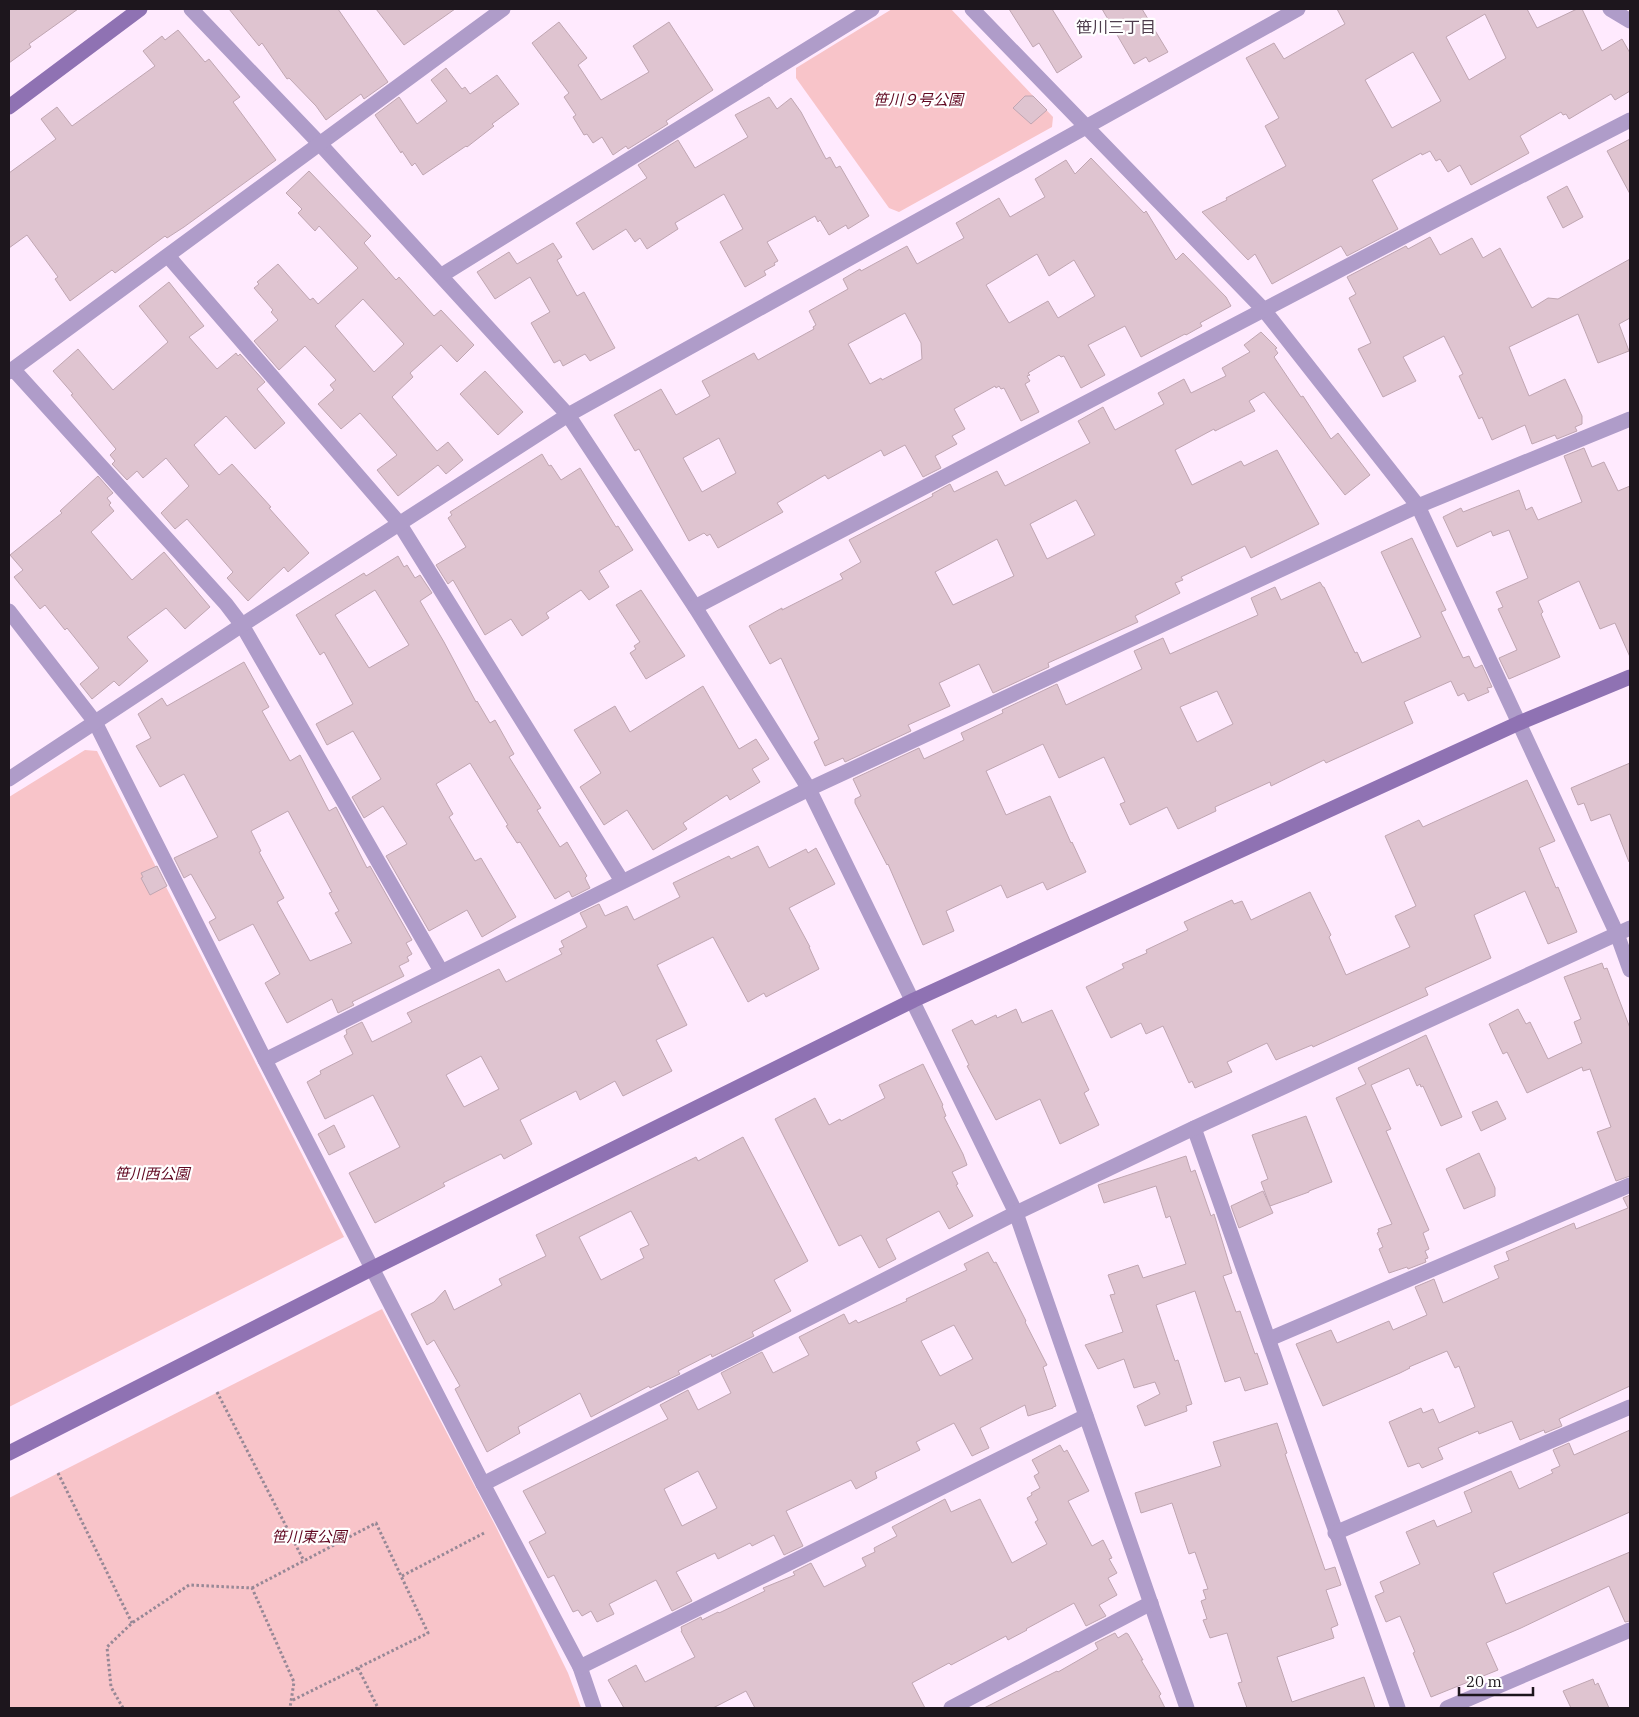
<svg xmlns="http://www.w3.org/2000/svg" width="1639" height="1717" viewBox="0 0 1639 1717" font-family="'IBM Plex Serif','Noto Sans JP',serif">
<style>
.green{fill:#f8c4c9}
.building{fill:#dfc4d0;stroke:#c0a6b2;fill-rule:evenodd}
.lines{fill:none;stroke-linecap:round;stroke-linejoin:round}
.path{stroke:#978896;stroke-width:3;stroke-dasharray:2.5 2.5;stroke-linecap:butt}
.street{stroke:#af9cc9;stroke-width:15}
.secondary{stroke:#8f72b3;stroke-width:15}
.labels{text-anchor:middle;stroke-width:4.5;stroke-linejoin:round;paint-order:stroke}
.park-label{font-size:15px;font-style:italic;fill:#610821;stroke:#fff}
.neighbourhood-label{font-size:16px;fill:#4e3d4d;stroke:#fff}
</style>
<rect width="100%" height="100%" fill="#ffeafe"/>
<g class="green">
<polygon points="892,9 951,9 1053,117 1052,127 899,212 889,208 796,78 796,68"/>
<polygon points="85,750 97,751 344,1237 9,1407 9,797"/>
<polygon points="382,1309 496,1527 568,1673 581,1708 9,1708 9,1498"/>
</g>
<g class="building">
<polygon points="9,9 78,9 29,44 31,47 9,63"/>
<polygon points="229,9 338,9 388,82 364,99 361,94 326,120 316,106 289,78 287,79 262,43 259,46"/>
<polygon points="376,9 455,9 404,45"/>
<polygon points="1009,9 1052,9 1082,57 1057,73 1039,43 1033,47"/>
<polygon points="1102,9 1142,9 1168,52 1149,62 1146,57 1134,64"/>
<path d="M1337,9H1527L1537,28L1577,9H1582L1602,51L1622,39L1630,53V91L1615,100L1611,94L1569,119L1566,114L1563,115L1561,112L1520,136L1529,153L1471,185L1460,165L1448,172L1440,159L1436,161L1430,151L1422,155L1421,153L1372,180L1398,229L1347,256L1341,246L1272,284L1255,254L1248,260L1202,212L1227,200L1226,198L1286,166L1265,126L1279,118L1246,58L1274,43L1284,59L1345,24ZM1485,14L1506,58L1469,80L1446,37ZM1413,52L1441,101L1392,128L1365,80Z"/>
<polygon points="559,22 587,58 578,65 601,100 649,72 633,46 669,22 713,90 666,121 668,124 628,149 626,146 613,155 602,137 593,143 587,134 584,135 573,117 576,115 564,97 569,93 532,43"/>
<polygon points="178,30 205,62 209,59 240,97 233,102 276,160 184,227 167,238 165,236 115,273 112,270 70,301 55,279 58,277 27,235 9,248 9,173 56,139 41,119 57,107 72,126 155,66 143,51 162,36 165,40"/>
<polygon points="446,68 462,89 465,87 470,94 497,75 519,104 492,124 494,126 467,147 466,146 423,175 415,163 412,166 402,151 401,153 375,115 399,97 417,124 447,101 431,80"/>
<polygon points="1025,96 1033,96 1047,110 1031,124 1013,108"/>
<polygon points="769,97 777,109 791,98 801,112 826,159 830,157 836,168 840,166 869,216 848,229 846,225 829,235 820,220 818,222 815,216 767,242 778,261 774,263 775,265 764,271 766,275 745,287 720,242 743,229 724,194 675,223 678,229 647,249 640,238 635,242 626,229 593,250 576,223 647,178 638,165 678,140 695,168 748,137 735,115"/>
<polygon points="1630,139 1630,194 1607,151"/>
<path d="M1091,158L1144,213L1146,211L1176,260L1183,253L1226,297L1231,306L1200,323L1202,326L1186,335L1185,334L1141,357L1125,326L1088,345L1105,375L1081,388L1064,356L1061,357L1059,355L1028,373L1030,375L1027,376L1030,381L1025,384L1039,412L1021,421L1004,388L1001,389L999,386L996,388L995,386L954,409L965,429L952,436L957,444L935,456L941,468L923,477L905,445L884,456L881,450L828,479L825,475L777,503L783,512L718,548L710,534L707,536L704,533L689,541L639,449L635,451L614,415L661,389L676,415L710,396L702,381L754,353L758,360L814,329L813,327L816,325L809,311L848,289L843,279L860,269L861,271L907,246L917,264L964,238L956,223L999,198L1010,217L1045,197L1035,179L1066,160L1075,174ZM1037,254L1049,276L1074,260L1095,296L1058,318L1048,301L1009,323L986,285ZM905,313L921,343L922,359L882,380L881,378L870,384L848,344ZM719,438L736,473L702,492L683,458Z"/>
<path d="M309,171L371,236L364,243L396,280L399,277L434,316L441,310L474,345L457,362L441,345L410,373L413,377L392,397L437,451L448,442L463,460L446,474L438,465L398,496L377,470L397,455L360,413L341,429L318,404L334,390L330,385L336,380L305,346L279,370L254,341L278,320L271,312L273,310L254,288L259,284L257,282L278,264L310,300L313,298L318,304L358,268L319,226L315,231L298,213L302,209L286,193ZM363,299L404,344L374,372L335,326Z"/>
<polygon points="1567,186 1583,217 1563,228 1547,197"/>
<polygon points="1430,237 1440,255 1472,238 1483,258 1500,248 1532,308 1548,298 1558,299 1630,259 1630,318 1619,324 1629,351 1598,363 1578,314 1509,347 1529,396 1565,379 1582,416 1582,424 1575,427 1577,431 1557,439 1555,435 1532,444 1525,425 1492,440 1482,417 1479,419 1459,376 1463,374 1444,336 1403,357 1416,381 1383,397 1358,349 1371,343 1349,298 1356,294 1347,277 1406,246 1408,249"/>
<polygon points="553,243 562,257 557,260 577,296 584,292 615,348 590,361 585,354 563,366 560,360 554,363 531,323 550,312 530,277 495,299 477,272 509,252 517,264"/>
<polygon points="169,282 204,326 189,337 217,369 236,353 238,356 240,354 265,382 257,389 285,423 255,449 226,416 194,445 219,475 232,464 271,507 269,508 309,553 288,572 284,567 248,601 227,578 233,572 187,519 175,529 161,513 189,486 166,458 143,478 137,471 127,480 112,464 115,461 110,455 116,449 71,395 73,394 53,371 78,349 113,390 168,342 139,306"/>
<path d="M1261,332L1277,348L1275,349L1278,353L1274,357L1301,397L1303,396L1331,439L1338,433L1370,475L1345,495L1264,392L1249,401L1255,411L1215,431L1214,429L1175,450L1192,485L1241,461L1244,466L1277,450L1319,524L1251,558L1245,546L1181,577L1183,580L1175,583L1180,593L1135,616L1138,622L1048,663L1049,667L993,693L979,664L939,683L950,706L908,725L911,731L845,762L843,758L825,766L814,742L819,739L781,658L770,664L749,626L782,608V610L843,579L840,574L861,562L849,540L933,496L932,494L950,484L954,492L997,471L1005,486L1090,443L1078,421L1103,407L1115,430L1164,404L1158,393L1184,379L1191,393L1226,376L1222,368L1250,352L1244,345ZM1076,500L1095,535L1047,559L1030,524ZM997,539L1014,576L953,605L935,572Z"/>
<polygon points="485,371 523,412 498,435 460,394"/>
<polygon points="1584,448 1592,467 1604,462 1618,491 1630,486 1630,657 1615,623 1600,629 1579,581 1538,601 1543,612 1541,614 1560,657 1509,679 1499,658 1517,650 1498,609 1503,607 1496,592 1528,578 1509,530 1493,536 1491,531 1457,547 1443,517 1461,508 1463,512 1519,490 1526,510 1532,507 1538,520 1582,502 1564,456"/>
<polygon points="542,454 549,466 551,465 561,480 580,468 616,527 618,526 633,550 599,571 609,587 589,600 581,590 546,613 549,618 522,636 511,619 485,635 453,580 448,584 436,565 466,547 448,518 452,515 450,512"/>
<polygon points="98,476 113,493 107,498 111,503 109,505 114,511 91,532 132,580 164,552 210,607 185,629 166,608 127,637 148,661 119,686 114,681 92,699 80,684 99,668 67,628 65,630 45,605 40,609 14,577 23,570 10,555 62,513 60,511"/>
<path d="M1412,538L1446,610L1441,612L1463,658L1469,656L1474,667L1476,668L1482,665L1492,687L1487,688L1489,692L1468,701L1464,693L1458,696L1451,681L1404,702L1413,723L1326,763L1324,760L1271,786L1270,782L1215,807L1216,811L1178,829L1167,807L1130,825L1120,804L1125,802L1104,757L1059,778L1043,744L986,771L1006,815L1050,796L1071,843L1072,842L1086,872L1047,890L1043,882L1007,898L1001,885L946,911L954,931L923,945L888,864L887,865L855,803V799L861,796L853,779L919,748L924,759L964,740L961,733L1003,713L1002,710L1057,684L1066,705L1142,669L1134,651L1163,638L1170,654L1258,615L1251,598L1275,587L1281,600L1320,582L1323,587H1324L1355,653L1357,652L1362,663L1421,637L1381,552ZM1217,691L1233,724L1197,742L1180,707Z"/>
<path d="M398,556L404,567L407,565L415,578L420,575L432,593L420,601L444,642L476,702L477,701L490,723L495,720L514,754L509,757L541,808L537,810L560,847L567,842L587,876L585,878L590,888L572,897L569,891L555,899L520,842L517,843L506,826L508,825L470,763L436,784L453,814L449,817L475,861L481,858L516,917L482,937L467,910L429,931L386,856L407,844L383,806L364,818L352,797L381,779L353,731L327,745L316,724L353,704L324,652L320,655L296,615L364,573L366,576ZM375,590L409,645L369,668L335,615Z"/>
<polygon points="641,590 685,656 646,679 630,653 636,649 634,646 640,642 616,605"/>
<path d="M244,662L269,707L262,711L290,761L300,755L329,811L336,807L367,868L370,866L412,940L406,943L412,954L407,957L409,961L399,966L404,976L352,1002L354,1005L338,1013L332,999L287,1023L265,983L280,974L253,924L219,941L209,922L216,918L191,874L184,878L174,858L218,837L184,774L160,787L136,746L151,738L138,714L162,698L167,706ZM288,811L332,892L329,893L339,911L335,913L352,943L310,961L277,902L284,898L259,852L261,851L251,831Z"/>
<polygon points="703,686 739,749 756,739 769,759 752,769 760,782 730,800 727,795 683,823 687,829 653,850 627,810 604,825 580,787 601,773 574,730 615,706 630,732"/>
<polygon points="1630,763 1630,862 1629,862 1610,814 1591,821 1584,803 1578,805 1571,788"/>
<polygon points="1527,780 1555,841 1539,848 1556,888 1558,887 1577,932 1548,944 1525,891 1474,915 1491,958 1425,988 1428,995 1313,1047 1312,1045 1276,1060 1267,1043 1227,1062 1232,1072 1195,1088 1192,1081 1189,1083 1163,1026 1146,1034 1141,1023 1111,1038 1086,987 1124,968 1122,964 1147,953 1146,950 1188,930 1184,922 1232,900 1234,904 1242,901 1251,920 1310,892 1331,935 1329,937 1346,975 1410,947 1395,916 1416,906 1385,836 1419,820 1423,827"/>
<path d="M758,846L769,868L806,849L808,853L816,848L835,884L789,908L810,947H809L819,969L766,997L764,993L748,1002L713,937L657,965L687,1025L656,1040L672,1071L623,1096L615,1081L580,1100L576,1091L520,1120L532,1144L504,1159L501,1154L443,1183L445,1186L375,1223L349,1173L400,1147L373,1095L325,1119L307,1082L321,1074L320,1071L353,1054L344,1036L347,1034L346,1030L362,1022L372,1042L412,1022L407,1013L499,969L506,982L562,954L559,949L564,947L561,941L587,927L580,913L599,904L605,916L627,906L634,920L680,897L673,883L729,856L731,859ZM481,1056L499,1089L464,1107L446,1075Z"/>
<polygon points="157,866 167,886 150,895 141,878 143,877 141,873"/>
<polygon points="1602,963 1604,969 1607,968 1630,1028 1630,1176 1616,1181 1597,1132 1611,1127 1590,1069 1583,1071 1582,1067 1527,1093 1507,1052 1503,1054 1489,1024 1518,1009 1526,1024 1530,1022 1548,1059 1582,1043 1574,1022 1581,1019 1564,977"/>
<polygon points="1016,1009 1022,1023 1052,1010 1089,1090 1084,1093 1099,1125 1060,1144 1040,1099 996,1120 967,1066 969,1065 952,1030 972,1020 975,1025 996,1015 997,1018"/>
<polygon points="1426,1035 1462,1117 1441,1126 1423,1086 1421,1087 1420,1084 1417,1086 1409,1068 1371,1085 1391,1129 1386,1131 1429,1230 1423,1233 1429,1249 1425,1251 1428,1258 1425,1259 1426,1262 1408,1269 1407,1267 1389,1273 1379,1249 1383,1247 1377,1233 1379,1232 1378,1229 1392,1224 1336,1098 1366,1084 1358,1068"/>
<polygon points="923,1064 943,1105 942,1106 946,1116 944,1117 963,1154 967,1165 952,1172 958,1184 956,1185 973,1216 949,1229 939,1211 886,1239 896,1259 879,1268 861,1235 839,1246 775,1119 815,1098 829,1125 840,1119 841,1121 885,1098 879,1085"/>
<polygon points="1497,1101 1506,1119 1481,1131 1472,1112"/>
<polygon points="1306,1116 1332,1182 1309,1191 1309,1192 1270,1206 1261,1182 1268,1179 1252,1135"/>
<polygon points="334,1125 345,1147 329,1155 318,1134"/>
<path d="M743,1137L808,1261L774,1280L791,1311L752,1332L754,1336L712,1357L711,1354L678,1371L680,1374L650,1388L649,1386L591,1417L580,1393L518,1427L520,1433L487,1452L455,1389L460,1386L434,1340L427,1345L411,1314L434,1302L445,1290L454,1310L502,1285L499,1279L546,1256L536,1235L696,1157L698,1161ZM631,1211L649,1245L640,1249L644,1258L601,1280L579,1237Z"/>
<polygon points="1479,1153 1495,1188 1495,1196 1464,1209 1446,1169"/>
<polygon points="1186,1156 1191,1172 1195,1170 1211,1216 1214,1214 1232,1273 1223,1276 1236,1312 1240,1311 1255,1354 1257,1353 1268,1384 1245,1391 1240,1377 1225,1382 1195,1291 1156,1305 1175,1361 1178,1360 1192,1404 1186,1406 1187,1411 1145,1426 1137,1406 1160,1394 1155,1382 1134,1388 1124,1359 1098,1369 1085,1345 1123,1332 1110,1295 1115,1294 1108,1275 1138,1265 1143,1278 1186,1264 1170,1216 1166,1218 1156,1186 1104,1203 1098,1185"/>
<polygon points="1263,1191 1273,1213 1239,1228 1231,1206"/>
<polygon points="1630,1195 1630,1386 1559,1419 1562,1426 1545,1433 1544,1430 1520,1440 1512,1421 1479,1434 1478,1431 1438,1448 1443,1459 1422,1468 1419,1463 1408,1467 1389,1422 1421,1408 1423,1413 1433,1409 1439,1423 1475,1407 1459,1366 1455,1368 1447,1351 1409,1367 1410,1368 1400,1373 1323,1406 1296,1344 1331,1330 1337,1343 1389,1321 1393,1330 1427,1315 1415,1287 1434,1279 1443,1303 1499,1278 1494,1266 1509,1260 1506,1252 1574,1223 1576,1229 1628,1208 1623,1198"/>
<path d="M988,1252L994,1263L996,1262L1026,1321L1025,1322L1047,1365L1043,1367L1056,1406L1053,1407V1408L1028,1416L1025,1405L980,1428L989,1448L972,1456L954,1423L916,1442L920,1450L875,1472L877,1478L856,1489L851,1480L786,1511L803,1546L784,1555L774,1535L752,1546L750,1543L718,1559L715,1553L676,1572L692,1601L672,1611L656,1580L609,1604L614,1614L597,1622L591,1611L582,1616L578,1610L573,1612L554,1575L548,1578L529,1542L546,1533L523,1491L668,1419L660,1405L688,1390L698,1410L731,1393L721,1373L762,1352L773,1373L809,1355L799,1337L844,1314L849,1324L856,1320L858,1323L907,1301L906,1299L967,1270L964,1264ZM954,1325L973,1359L940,1376L921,1341ZM698,1471L717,1508L682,1526L664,1489Z"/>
<polygon points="1277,1423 1287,1453 1285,1454 1325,1570 1335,1567 1341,1585 1326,1590 1338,1625 1331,1628 1334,1638 1277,1657 1292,1702 1364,1677 1375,1708 1247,1708 1238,1683 1242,1682 1227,1633 1210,1638 1203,1620 1207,1619 1201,1601 1206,1599 1203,1590 1208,1589 1195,1552 1189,1554 1172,1503 1141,1513 1135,1493 1221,1466 1213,1442"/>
<polygon points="1630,1430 1630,1512 1493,1573 1506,1604 1630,1552 1630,1621 1625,1622 1609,1586 1521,1628 1486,1643 1498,1670 1431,1697 1413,1653 1415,1652 1400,1616 1386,1622 1375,1596 1384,1592 1380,1582 1420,1564 1406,1532 1434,1520 1437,1527 1472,1512 1464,1492 1511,1471 1519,1489 1553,1473 1551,1470 1560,1466 1553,1450 1569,1443 1574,1455"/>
<polygon points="1060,1445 1064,1452 1067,1450 1089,1491 1068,1501 1092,1546 1103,1540 1112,1558 1109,1559 1117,1573 1108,1578 1117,1595 1099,1605 1106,1616 1086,1626 1074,1603 1026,1629 1027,1630 1008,1640 1006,1636 951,1665 949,1663 912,1683 925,1708 755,1708 746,1691 713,1708 624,1708 608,1680 636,1665 645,1682 695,1657 681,1631 682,1631 681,1627 701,1617 702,1620 718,1612 719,1613 765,1591 763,1588 795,1575 793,1572 811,1563 824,1587 866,1566 862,1558 875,1552 874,1548 897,1536 892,1527 945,1499 951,1512 980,1499 1012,1563 1047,1544 1035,1522 1038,1520 1027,1498 1032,1495 1031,1493 1040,1488 1034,1476 1039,1473 1032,1460"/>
<polygon points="1115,1633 1118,1638 1126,1633 1128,1634 1143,1660 1141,1660 1161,1694 1159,1696 1165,1708 984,1708 1057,1671 1058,1672 1098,1649 1095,1643"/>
<polygon points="1593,1679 1595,1685 1598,1683 1609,1708 1571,1708 1563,1691"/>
</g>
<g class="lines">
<g class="path">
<polyline points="217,1392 304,1561"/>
<polyline points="58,1473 132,1623"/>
<polyline points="402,1576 486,1532"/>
<polyline points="252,1588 376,1523 428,1633 291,1701"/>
<polyline points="358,1668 378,1708"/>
<polyline points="123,1708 111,1687 107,1647 132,1623 189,1585 252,1588 294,1682 290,1708"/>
</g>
<g class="street">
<polyline points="191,9 320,144 568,415 695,607 809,789 1016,1213 1187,1708"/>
<polyline points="972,9 1264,310 1418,506 1617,934 1630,970"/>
<polyline points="1610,9 1630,21"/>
<polyline points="168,256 399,523 622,881"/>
<polyline points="442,275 872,9"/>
<polyline points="13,369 226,604 242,625 441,971"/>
<polyline points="9,372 503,9"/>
<polyline points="695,607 1449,213 1630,120"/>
<polyline points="9,611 95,722 265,1060 483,1484 580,1667 594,1708"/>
<polyline points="9,779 242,625 568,415 1298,9"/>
<polyline points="265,1060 809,789 1418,506 1630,419"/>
<polyline points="1194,1128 1398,1708"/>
<polyline points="1269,1339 1630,1185"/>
<polyline points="483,1484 1016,1213 1194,1128 1630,928"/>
<polyline points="1335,1533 1630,1407"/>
<polyline points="580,1667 1086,1416"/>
<polyline points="951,1708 1151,1603"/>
<polyline points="1447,1708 1630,1630"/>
</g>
<g class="secondary">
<polyline points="9,107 140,9"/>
<polyline points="9,1453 373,1268 914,1000 1519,723 1630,677"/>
</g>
</g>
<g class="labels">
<g class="park-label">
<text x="918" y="105">笹川９号公園</text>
<text x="152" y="1179">笹川西公園</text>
<text x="309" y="1542">笹川東公園</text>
</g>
<g class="neighbourhood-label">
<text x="1116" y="33">笹川三丁目</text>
</g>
</g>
<rect width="1639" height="1717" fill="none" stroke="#1d161d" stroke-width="20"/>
<path d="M1459 1687v8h74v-8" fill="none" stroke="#1d161d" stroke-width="2.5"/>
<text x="1466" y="1687" font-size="15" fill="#1d161d" stroke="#ffffff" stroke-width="4" paint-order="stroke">20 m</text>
</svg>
